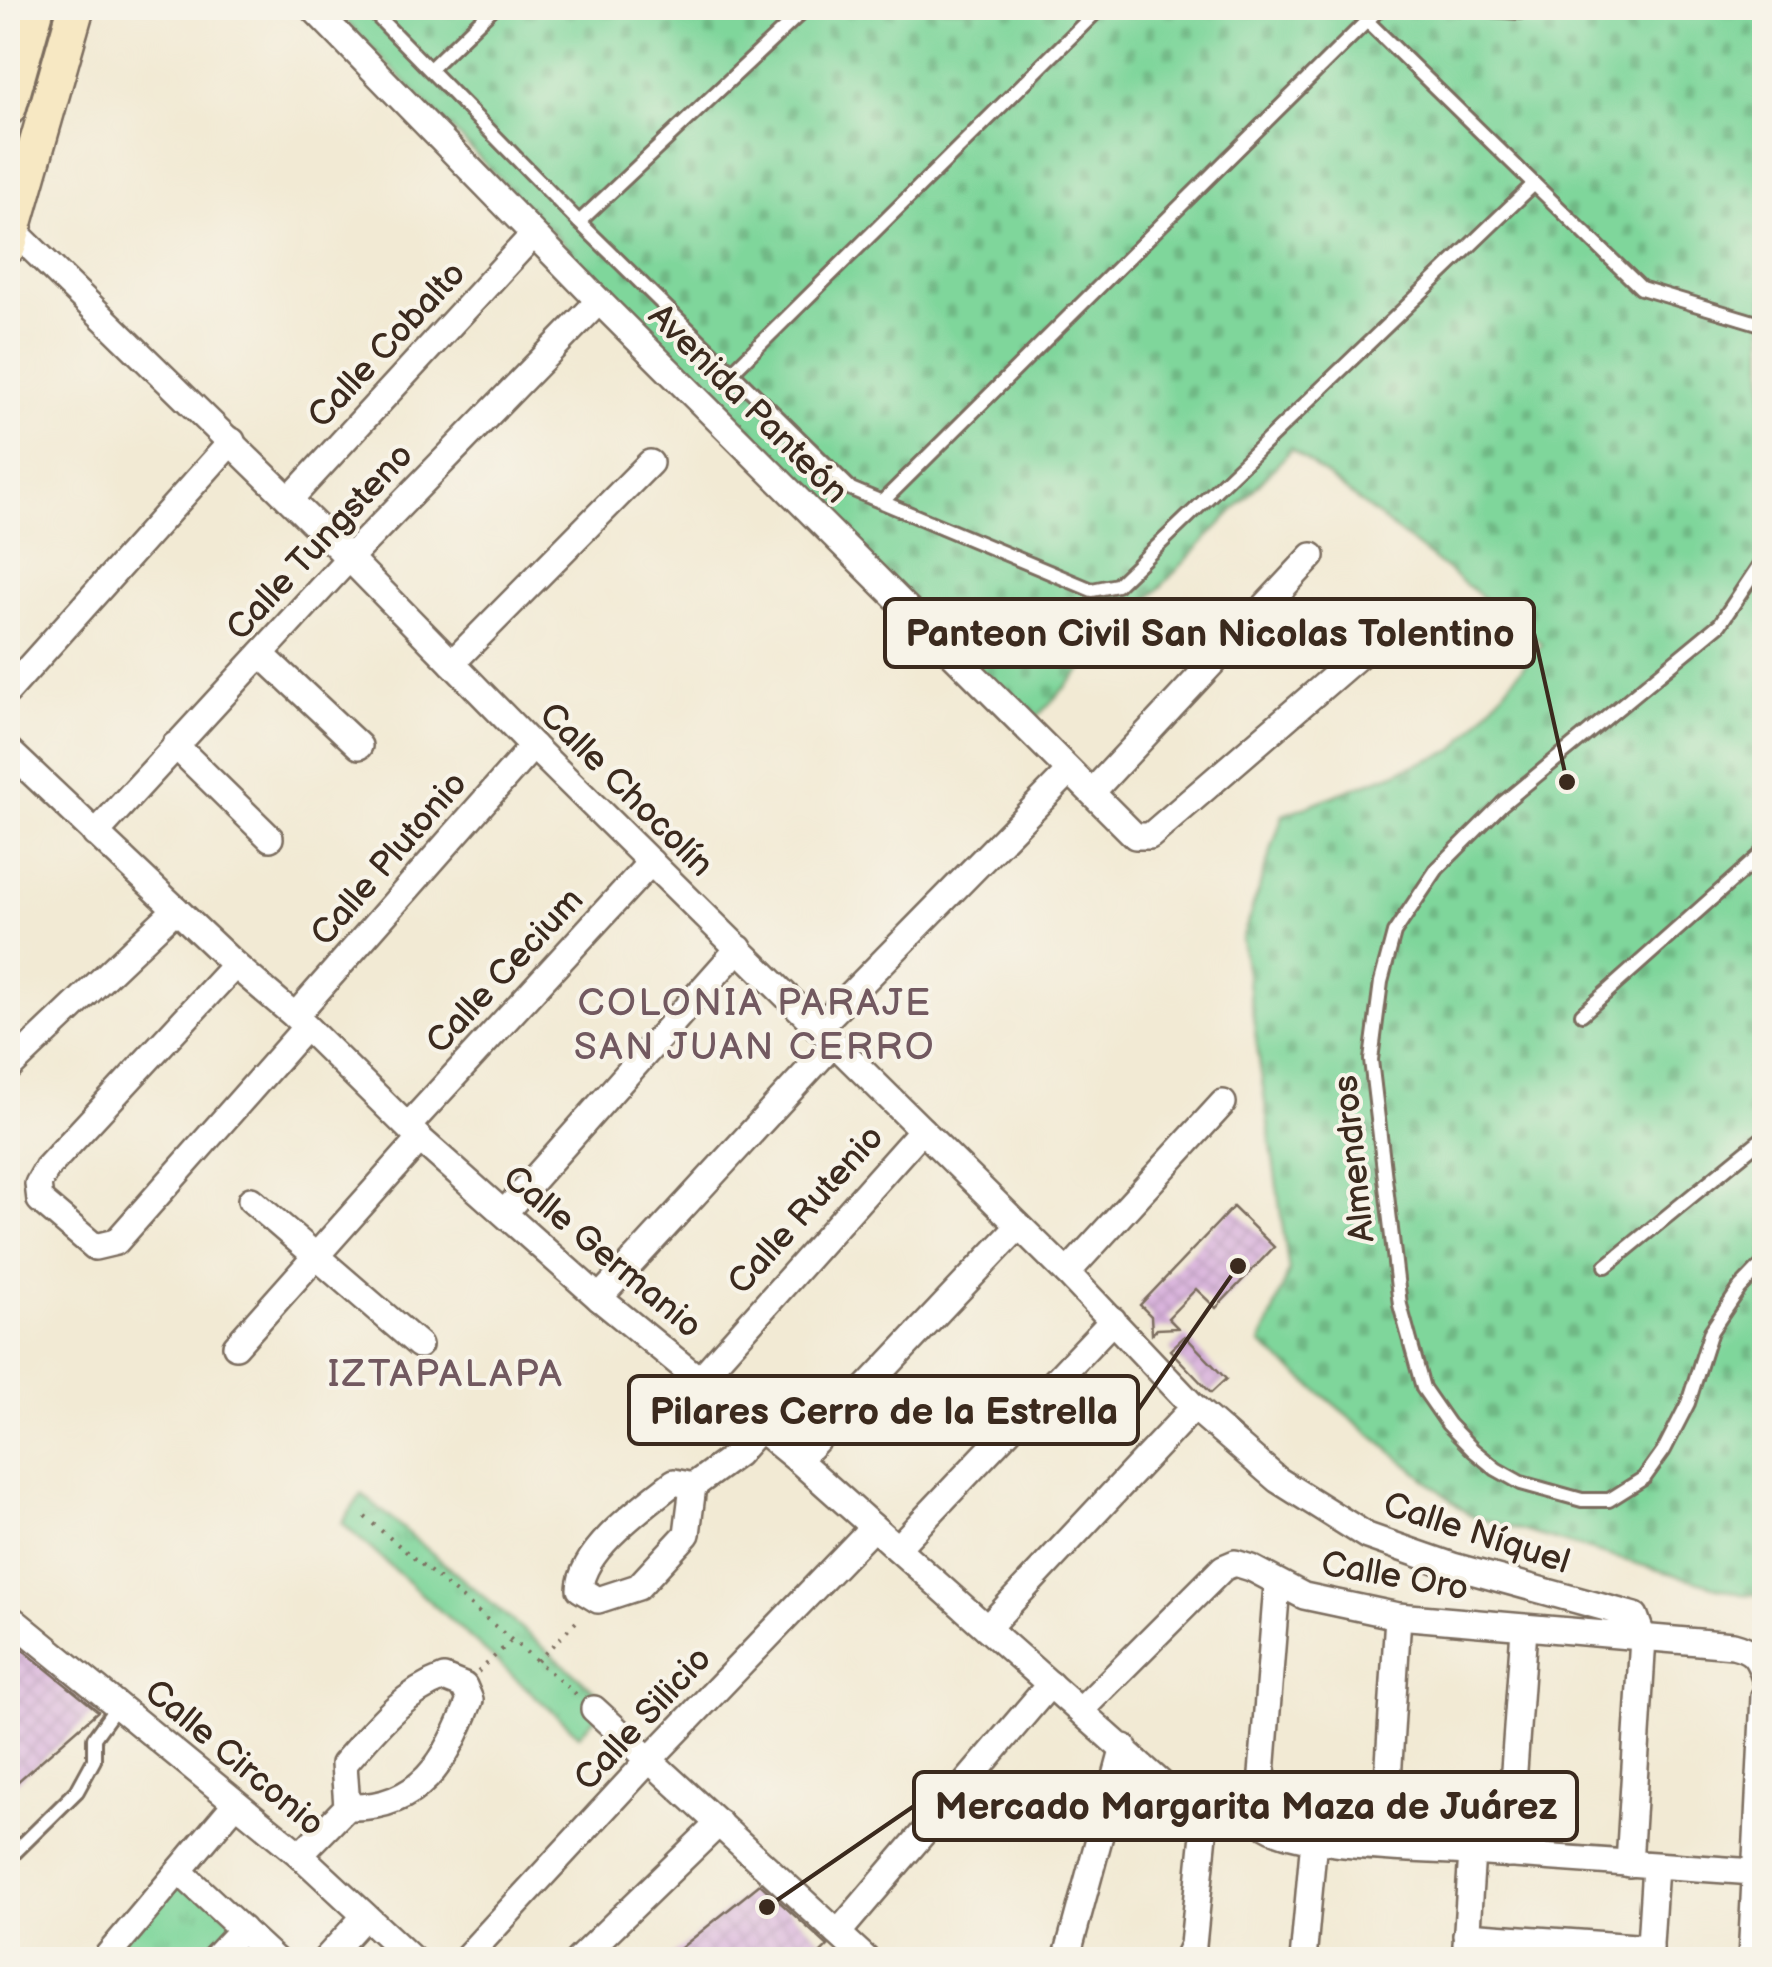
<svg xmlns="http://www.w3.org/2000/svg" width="1772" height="1967" viewBox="0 0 1772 1967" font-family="'Balsamiq Sans',sans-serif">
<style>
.cemetery{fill:url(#cemetery-stones);stroke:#5d805c;stroke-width:2.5}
.park{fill:url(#park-tufts);stroke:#5d805c;stroke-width:2.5}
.building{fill:url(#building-cross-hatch)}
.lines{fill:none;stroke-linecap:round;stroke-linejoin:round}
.lane-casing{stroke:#7b6d5e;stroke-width:18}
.street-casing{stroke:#7b6d5e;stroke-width:30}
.secondary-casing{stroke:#7b6d5e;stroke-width:40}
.path{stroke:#7b6d5e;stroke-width:4;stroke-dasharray:2.5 8;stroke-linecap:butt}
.lane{stroke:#fff;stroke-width:12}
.street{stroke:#fff;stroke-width:25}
.secondary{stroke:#f7e8c3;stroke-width:35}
.labels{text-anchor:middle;stroke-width:8;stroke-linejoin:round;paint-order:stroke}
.street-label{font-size:35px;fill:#3b2a1e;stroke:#f7f3e8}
.neighbourhood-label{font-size:38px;letter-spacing:2.5px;fill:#725960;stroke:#f7f3e8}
.leader{fill:none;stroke:#3b2a1e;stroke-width:4}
.callout-dot{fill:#3b2a1e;stroke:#f7f3e8;stroke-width:4}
.callout{fill:#f7f3e8;stroke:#3b2a1e;stroke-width:4}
.callout-label{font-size:38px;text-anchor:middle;font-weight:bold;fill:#3b2a1e}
</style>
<defs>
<pattern id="cemetery-stones" width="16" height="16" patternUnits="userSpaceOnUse" patternTransform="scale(2.5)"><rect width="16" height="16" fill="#7fd69b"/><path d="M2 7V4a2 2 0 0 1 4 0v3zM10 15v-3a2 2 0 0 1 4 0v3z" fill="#6fb885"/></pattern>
<pattern id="park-tufts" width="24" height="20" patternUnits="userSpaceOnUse" patternTransform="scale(2.5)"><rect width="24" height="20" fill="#7fd69b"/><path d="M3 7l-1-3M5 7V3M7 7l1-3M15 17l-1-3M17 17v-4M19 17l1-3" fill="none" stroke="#6fb885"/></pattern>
<pattern id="building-cross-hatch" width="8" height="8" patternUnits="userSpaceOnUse" patternTransform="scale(2.5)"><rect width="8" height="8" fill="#d8b1dc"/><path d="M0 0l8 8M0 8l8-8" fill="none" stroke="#ba98bc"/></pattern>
</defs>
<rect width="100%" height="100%" fill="#f7f3e8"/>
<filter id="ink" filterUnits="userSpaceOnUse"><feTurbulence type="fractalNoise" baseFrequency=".01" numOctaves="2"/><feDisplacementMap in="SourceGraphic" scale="20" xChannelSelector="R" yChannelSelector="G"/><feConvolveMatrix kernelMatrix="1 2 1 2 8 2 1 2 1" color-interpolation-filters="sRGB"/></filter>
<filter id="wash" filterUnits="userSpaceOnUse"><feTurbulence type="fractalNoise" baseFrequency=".0048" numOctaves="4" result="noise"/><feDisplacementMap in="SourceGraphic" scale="40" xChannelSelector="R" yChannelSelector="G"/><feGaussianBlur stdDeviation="2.25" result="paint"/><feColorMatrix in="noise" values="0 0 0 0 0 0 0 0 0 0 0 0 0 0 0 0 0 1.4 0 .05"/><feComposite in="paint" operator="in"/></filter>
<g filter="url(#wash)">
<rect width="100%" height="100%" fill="#f2ead4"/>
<polygon class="cemetery" points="333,8 1764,8 1764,1595 1741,1594 1469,1515 1261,1344 1289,1271 1242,939 1283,815 1455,750 1542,644 1292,449 1031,723"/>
<g class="park">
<polygon points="362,1494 609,1703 579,1735 342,1523"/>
<polygon points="179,1871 242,1929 213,1959 104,1960"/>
</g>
<g id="blocks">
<g class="building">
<polygon points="1233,1207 1274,1247 1216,1308 1196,1289 1168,1318 1178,1328 1157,1329 1152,1334 1151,1316 1140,1305"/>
<polygon points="1185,1336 1226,1379 1211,1393 1170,1350"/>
<polygon points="17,1645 98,1711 8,1790 8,1653"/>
<polygon points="760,1884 828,1946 814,1960 666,1960"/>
</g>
</g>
</g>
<g filter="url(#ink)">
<use href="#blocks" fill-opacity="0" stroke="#7b6d5e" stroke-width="2.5"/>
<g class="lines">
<g class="lane-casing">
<g id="lane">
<polyline points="369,8 579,222 851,489 1092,590 1117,585 1534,184"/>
<polyline points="1455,8 1521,12 1531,8"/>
<polyline points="1367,21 1641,288 1764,325"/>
<polyline points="431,68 493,8"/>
<polyline points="579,222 806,8"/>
<polyline points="733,371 1100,8"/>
<polyline points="882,502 1380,8"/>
<polyline points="1764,558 1720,624 1502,804 1437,869 1394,933 1381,982 1371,1060 1400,1305 1423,1388 1448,1424 1473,1450 1496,1469 1521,1483 1582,1500 1609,1500 1644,1478 1664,1450 1688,1403 1711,1331 1740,1288 1764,1263"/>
<polyline points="1582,1014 1764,852"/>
<polyline points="1606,1266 1764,1137"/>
<polyline points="8,1859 77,1791 94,1760 94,1738 117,1706"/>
</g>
</g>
<g class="street-casing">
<g id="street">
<polyline points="313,8 599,301 1135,836 1150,836 1409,612"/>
<polyline points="8,225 349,558 533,746 1067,1273 1194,1407 1278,1480 1367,1536 1453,1566 1635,1616 1643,1638 1629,1864"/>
<polyline points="290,499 533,235"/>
<polyline points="261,654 359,746"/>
<polyline points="452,663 650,463"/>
<polyline points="8,691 232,441"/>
<polyline points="175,745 270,838"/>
<polyline points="8,750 235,965 295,1016 420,1139 599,1298 798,1460 1200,1818 1204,1834 1193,1945 1186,1960"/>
<polyline points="1093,791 1312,556"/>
<polyline points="95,834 349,558 599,301"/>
<polyline points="235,965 47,1168 38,1184 40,1200 95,1247 116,1242 306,1027"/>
<polyline points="295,1016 533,746"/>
<polyline points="818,1028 1068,773"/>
<polyline points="8,1069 176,909"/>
<polyline points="409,1125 651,862"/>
<polyline points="251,1200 419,1345"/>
<polyline points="504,1213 739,948"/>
<polyline points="1067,1273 1223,1103"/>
<polyline points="599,1298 833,1044"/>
<polyline points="236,1346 420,1139"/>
<polyline points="700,1379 922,1130"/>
<polyline points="798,1460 1019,1226"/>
<path d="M693,1486L674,1482C645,1505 581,1550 580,1589L598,1600L638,1587L687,1534L693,1486L737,1454L760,1428"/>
<polyline points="897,1548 1113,1320"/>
<path d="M1277,1585L1260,1799L1263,1823C1292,1848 1429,1849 1472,1852C1566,1859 1660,1866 1754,1872"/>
<polyline points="8,1616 300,1855 413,1960"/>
<polyline points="987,1628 1194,1407"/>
<polyline points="594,1709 867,1960"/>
<path d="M1081,1710L1223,1568L1235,1563L1251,1568L1304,1596L1398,1616L1733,1645C1753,1650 1758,1657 1764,1676"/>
<polyline points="1384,1846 1398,1616"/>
<path d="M300,1855L347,1807C420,1810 447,1760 470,1700L464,1686L444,1678C401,1694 374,1730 344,1764L347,1807"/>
<polyline points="1508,1855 1524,1629"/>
<polyline points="179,1871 275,1960"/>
<polyline points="838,1933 1050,1684"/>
<polyline points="1466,1935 1650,1948"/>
<polyline points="104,1960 236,1803"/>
<polyline points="213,1960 242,1929"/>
<polyline points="325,1960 365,1916"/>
<polyline points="464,1960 650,1759 873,1527"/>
<polyline points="578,1960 719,1823"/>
<polyline points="1066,1960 1124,1747"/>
<polyline points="1303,1960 1314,1839"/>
<polyline points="1465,1960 1472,1852"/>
<polyline points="1649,1960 1655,1866"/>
<polyline points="1751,1960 1764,1696"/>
</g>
</g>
<g class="secondary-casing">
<g id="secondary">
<polyline points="8,108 36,8"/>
<polyline points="8,246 76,8"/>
</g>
</g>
<g class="path">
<polyline points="365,1517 576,1694"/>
<polyline points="537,1661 580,1618"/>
<polyline points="478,1672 511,1641"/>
</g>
<use href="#lane" class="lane"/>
<use href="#street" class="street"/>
<use href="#secondary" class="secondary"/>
</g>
</g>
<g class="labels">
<g class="street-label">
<text transform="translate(386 344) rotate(-47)" y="12">Calle Cobalto</text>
<text transform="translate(749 403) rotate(45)" y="12">Avenida Panteón</text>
<text transform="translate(319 541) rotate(-47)" y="12">Calle Tungsteno</text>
<text transform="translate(627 789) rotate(45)" y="12">Calle Chocolín</text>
<text transform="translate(388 858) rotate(-49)" y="12">Calle Plutonio</text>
<text transform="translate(504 970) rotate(-47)" y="12">Calle Cecium</text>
<text transform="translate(1353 1159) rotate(-96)" y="12">Almendros</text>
<text transform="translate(805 1209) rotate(-48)" y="12">Calle Rutenio</text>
<text transform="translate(603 1251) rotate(40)" y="12">Calle Germanio</text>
<text transform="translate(1477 1532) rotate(18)" y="12">Calle Níquel</text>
<text transform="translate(1395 1575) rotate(10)" y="12">Calle Oro</text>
<text transform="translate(642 1718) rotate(-47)" y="12">Calle Silicio</text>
<text transform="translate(235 1757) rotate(40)" y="12">Calle Circonio</text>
</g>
<g class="neighbourhood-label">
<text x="755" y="1015">COLONIA PARAJE<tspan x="755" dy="44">SAN JUAN CERRO</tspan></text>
<text x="446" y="1386">IZTAPALAPA</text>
</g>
</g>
<path class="leader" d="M1567 782L1534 633M1238 1266L1138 1410M767 1907L914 1806"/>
<g class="callout-dot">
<circle cx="1567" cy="782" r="10"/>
<circle cx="1238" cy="1266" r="10"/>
<circle cx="767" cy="1907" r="10"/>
</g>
<g class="callout">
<rect x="885" y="599" width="649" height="68" rx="10"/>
<rect x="629" y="1376" width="509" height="68" rx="10"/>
<rect x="914" y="1772" width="663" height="68" rx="10"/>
</g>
<g class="callout-label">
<text x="1210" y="646">Panteon Civil San Nicolas Tolentino</text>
<text x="884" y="1424">Pilares Cerro de la Estrella</text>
<text x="1246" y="1819">Mercado Margarita Maza de Juárez</text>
</g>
<rect width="1772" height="1967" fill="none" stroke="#f7f3e8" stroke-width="40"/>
</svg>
